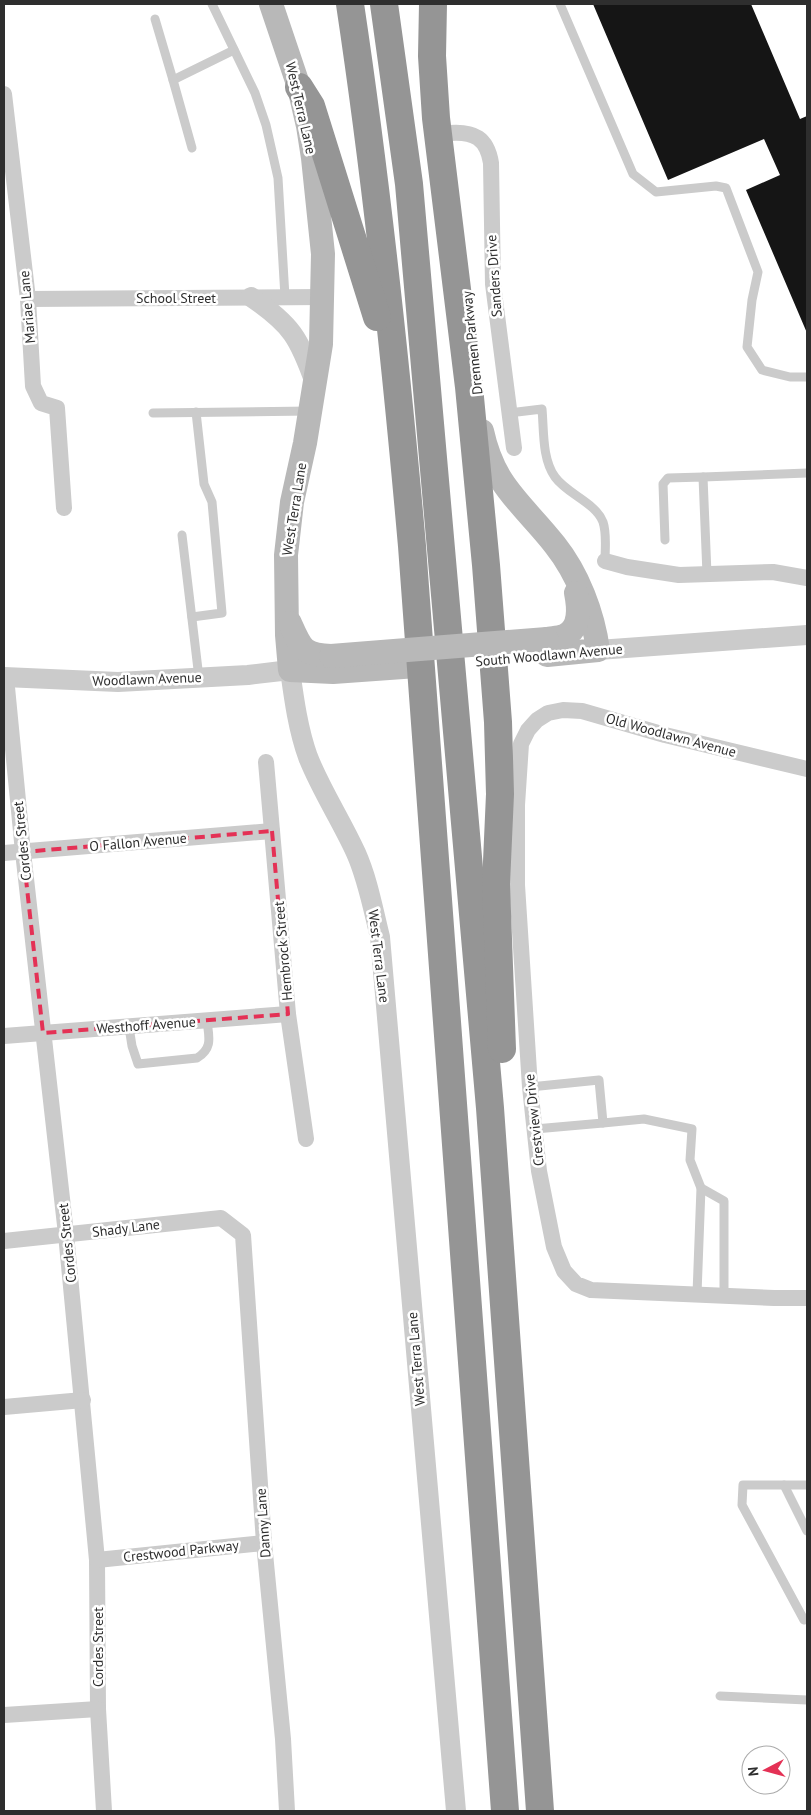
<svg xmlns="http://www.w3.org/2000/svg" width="811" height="1815" viewBox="0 0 811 1815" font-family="'PT Sans',sans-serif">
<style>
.building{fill:#151515}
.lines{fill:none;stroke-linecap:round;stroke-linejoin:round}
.service{stroke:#cbcbcb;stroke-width:9}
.minor{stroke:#cbcbcb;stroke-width:16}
.tertiary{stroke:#cbcbcb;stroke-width:20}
.secondary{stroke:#b8b8b8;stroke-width:24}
.motorway{stroke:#959595;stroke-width:28}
.secondary-bridge{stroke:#b8b8b8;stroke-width:24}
.marked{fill:none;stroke:#e43155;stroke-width:4;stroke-dasharray:10 6;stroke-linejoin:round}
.labels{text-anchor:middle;stroke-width:5;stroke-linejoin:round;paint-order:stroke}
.street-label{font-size:14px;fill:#2e2e2e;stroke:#fff}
</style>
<rect width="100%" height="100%" fill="#fff"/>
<polygon class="building" points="593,4 751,4 800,119 807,116 807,333 746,190 780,175 764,139 668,180"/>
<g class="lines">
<g class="service">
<polyline points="212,4 255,93 266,125 278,178 285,297"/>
<polyline points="560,4 633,174 656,192 716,186 726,188 758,272 752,300 747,347 762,370 790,377 807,377"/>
<polyline points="155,19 173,80 234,50"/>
<polyline points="173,80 192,148"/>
<polyline points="153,413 310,411"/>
<path d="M509,413L542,409C544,431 542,459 555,477C567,494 596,503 603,522C607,534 605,548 605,561"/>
<polyline points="703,477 807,473"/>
<polyline points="182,535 199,678"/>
<polyline points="665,540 663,484 668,478 703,477 707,574"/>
<polyline points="192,617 222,613 212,502 204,484 196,412"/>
<path d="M129,1027L132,1046L138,1064L197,1058C213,1048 209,1037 207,1021"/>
<polyline points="530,1087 599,1080 603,1123 535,1129"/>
<polyline points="603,1123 644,1119 692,1129 690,1160 701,1188 697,1294"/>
<polyline points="701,1188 724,1201 724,1296"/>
<polyline points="784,1485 807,1531"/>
<polyline points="807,1485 743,1485 742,1505 804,1620 807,1618"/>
<polyline points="720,1696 807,1700"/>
</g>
<g class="minor">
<polyline points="4,94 28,299 33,386 41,403 57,408 64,508"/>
<path d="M449,133C474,131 487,138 491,163L493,284L514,448"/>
<polyline points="28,299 323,297"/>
<polyline points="605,561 627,567 679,575 773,572 807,578"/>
<polyline points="6,677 23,852 66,1234 97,1560 98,1709 104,1811"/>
<polyline points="266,762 288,1014 306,1139"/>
<polyline points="807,769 665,735 582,711 563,710 548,713 537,720 528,730 521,744 517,805 517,885 530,1087 539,1171 554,1247 564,1271 576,1284 591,1290 774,1298 807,1298"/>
<polyline points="4,853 272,831"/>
<polyline points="4,1036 288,1014"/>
<polyline points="4,1241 221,1218 243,1235 264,1543 283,1739 287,1811"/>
<polyline points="4,1407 83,1400"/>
<polyline points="97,1560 264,1543"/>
<polyline points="4,1715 98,1709"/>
</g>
<g class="tertiary">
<path d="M251,297C292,325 299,338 315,383"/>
<polyline points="598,650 807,635"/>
<path d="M4,677L118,682L248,675L290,670C294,699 298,729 308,757C321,790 341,820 356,853C368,880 373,909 380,937L456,1811"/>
</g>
<g class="secondary">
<polyline points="271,4 299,87 308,126 313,158 323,254 321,344 305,443 292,502 286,555 287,635 290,670 333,672 417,666"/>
<path d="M482,431C494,487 522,503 555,545C578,574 593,613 598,650L547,655"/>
<path d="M290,623C301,648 303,655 331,656"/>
<path d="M547,639C552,638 559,638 564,636C581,629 579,608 576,593"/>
</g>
<g class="motorway">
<path d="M350,4C377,184 396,364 412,546L505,1811"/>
<polyline points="384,4 409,184 490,1108 540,1811"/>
<polyline points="433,4 432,56 436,118 469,387 486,565 498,722 500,794 496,884 502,1049"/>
<polyline points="299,87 311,106 377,317"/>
</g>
<polyline class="secondary-bridge" points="331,656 547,639"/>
</g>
<path class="marked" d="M272,831L288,1014L43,1033L23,852Z"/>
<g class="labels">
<g class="street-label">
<text transform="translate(301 108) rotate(77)" y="5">West Terra Lane</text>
<text transform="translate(494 276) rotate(-94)" y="5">Sanders Drive</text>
<text x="176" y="303">School Street</text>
<text transform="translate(27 307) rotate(-95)" y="5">Mariae Lane</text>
<text transform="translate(472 343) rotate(-96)" y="5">Drennen Parkway</text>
<text transform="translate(294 509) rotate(-81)" y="5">West Terra Lane</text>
<text transform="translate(549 655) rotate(-5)" y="5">South Woodlawn Avenue</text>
<text transform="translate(147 679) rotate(-2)" y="5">Woodlawn Avenue</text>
<text transform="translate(671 735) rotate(15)" y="5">Old Woodlawn Avenue</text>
<text transform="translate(22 841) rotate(-96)" y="5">Cordes Street</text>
<text transform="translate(138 842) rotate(-5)" y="5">O Fallon Avenue</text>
<text transform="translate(283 951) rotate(-95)" y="5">Hembrock Street</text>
<text transform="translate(379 956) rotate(83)" y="5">West Terra Lane</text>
<text transform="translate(146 1025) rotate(-4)" y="5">Westhoff Avenue</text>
<text transform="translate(534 1120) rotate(-96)" y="5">Crestview Drive</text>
<text transform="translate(126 1228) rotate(-7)" y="5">Shady Lane</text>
<text transform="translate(67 1243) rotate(-96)" y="5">Cordes Street</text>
<text transform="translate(416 1359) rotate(-95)" y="5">West Terra Lane</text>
<text transform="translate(263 1523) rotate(-94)" y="5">Danny Lane</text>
<text transform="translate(181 1551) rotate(-6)" y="5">Crestwood Parkway</text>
<text transform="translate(98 1647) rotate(-90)" y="5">Cordes Street</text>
</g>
</g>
<rect width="811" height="1815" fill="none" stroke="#2e2e2e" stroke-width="10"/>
<g transform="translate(766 1770) rotate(264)"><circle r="24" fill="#ffffff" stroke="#ababab"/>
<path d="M0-4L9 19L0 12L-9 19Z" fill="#e43155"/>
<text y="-8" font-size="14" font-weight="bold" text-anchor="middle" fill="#2e2e2e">N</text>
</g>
</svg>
